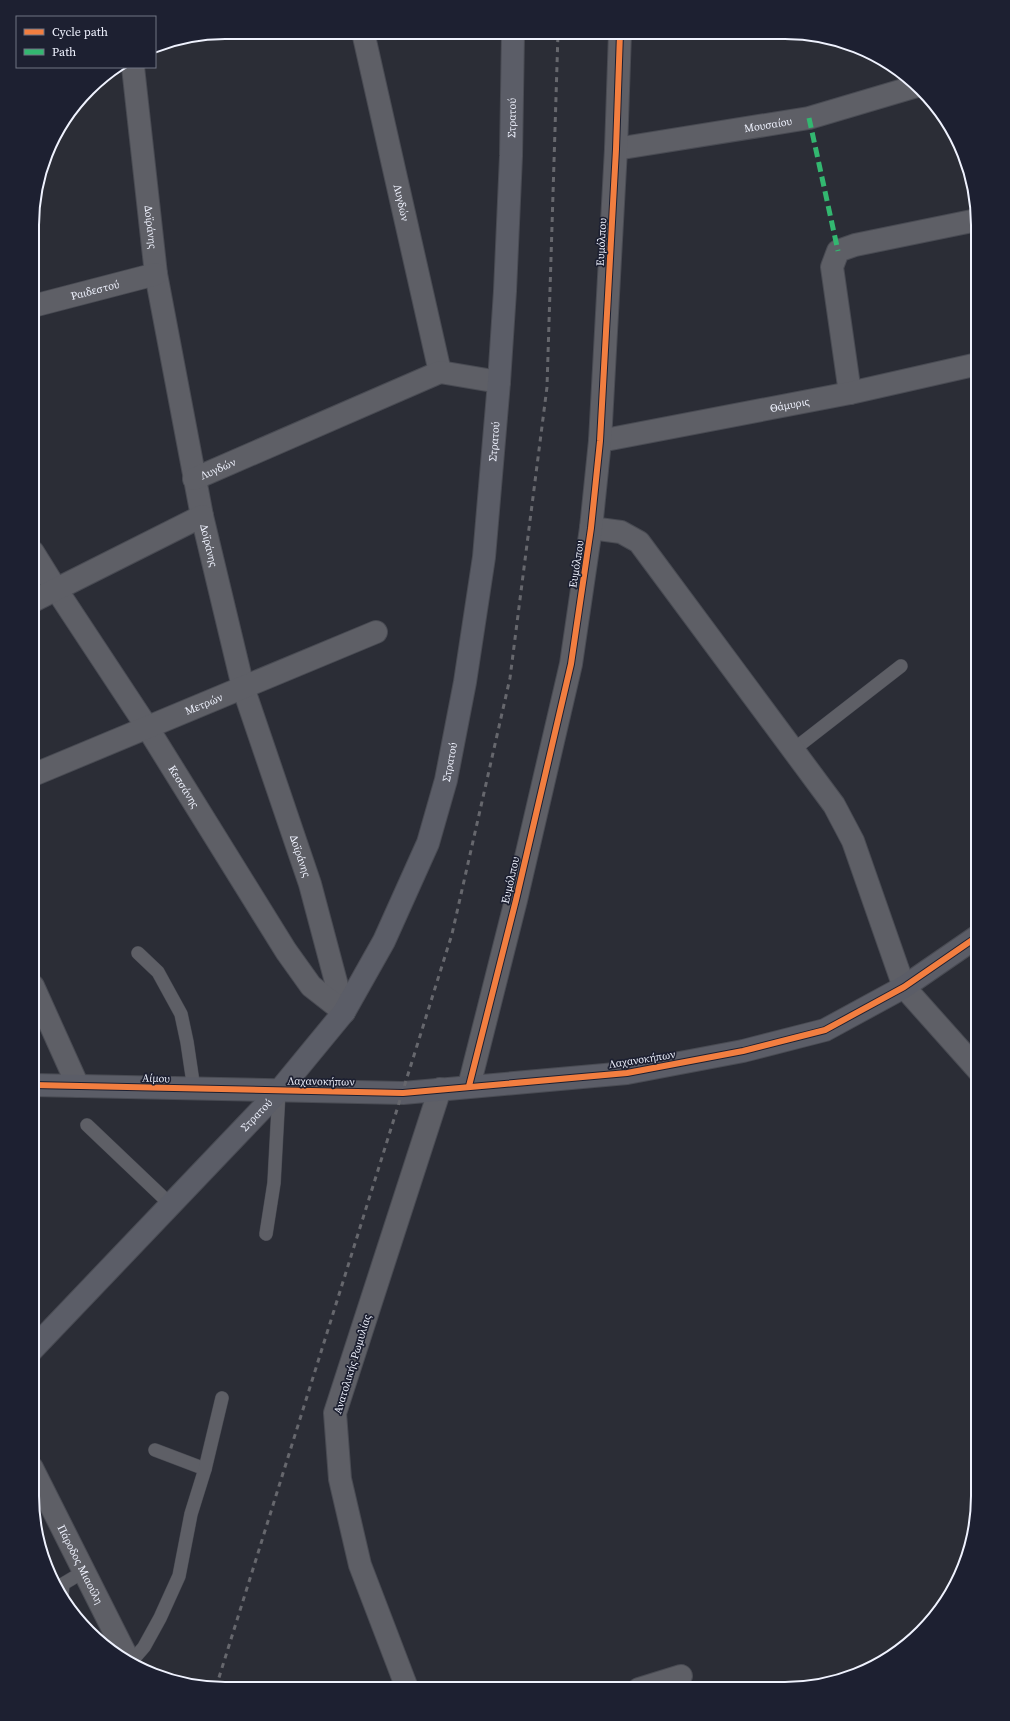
<svg xmlns="http://www.w3.org/2000/svg" width="1010" height="1721" viewBox="0 0 1010 1721" font-family="'Source Serif 4',serif">
<style>
.lines{fill:none;stroke-linecap:round;stroke-linejoin:round}
.lane-casing{stroke:#494b53;stroke-width:14}
.street-casing{stroke:#494b53;stroke-width:24}
.secondary-casing{stroke:#494b53;stroke-width:24}
.lane{stroke:#5e5f66;stroke-width:13}
.street{stroke:#5e5f66;stroke-width:22}
.secondary{stroke:#5b5d67;stroke-width:22}
.rail{stroke:#66676d;stroke-width:3;stroke-dasharray:5 5;stroke-linecap:butt}
.quiet{stroke:#33b770;stroke-width:5;stroke-dasharray:10 5;stroke-linecap:butt}
.cycleway-casing{stroke:#1d2031;stroke-width:8}
.cycleway{stroke:#f27e40;stroke-width:6}
.labels{text-anchor:middle;stroke-width:3.5;stroke-linejoin:round;paint-order:stroke}
.street-label{font-size:11px;fill:#eff2fe;stroke:#1d2031}
.rim{fill:none;stroke:#eff2fe;stroke-width:2}
</style>
<rect width="100%" height="100%" fill="#2b2d36"/>
<g class="lines">
<g class="lane-casing">
<g id="lane">
<polyline points="793,750 901,666"/>
<polyline points="138,953 158,972 181,1014 187,1042 194,1089"/>
<polyline points="87,1125 170,1204"/>
<polyline points="266,1234 274,1183 279,1091"/>
<polyline points="155,1450 205,1469"/>
<polyline points="62,1595 63,1584 83,1572"/>
<polyline points="131,1662 144,1647 160,1618 179,1576 191,1514 205,1469 222,1398"/>
</g>
</g>
<g class="street-casing">
<g id="street">
<path id="s1" d="M363,32L440,372"/>
<path id="s2" d="M133,67L156,274L202,516L243,687L310,884L344,1012"/>
<path id="s3" d="M616,149L809,118L917,86"/>
<path id="s4" d="M33,306L156,274"/>
<polyline points="850,393 832,267 838,251 855,245 977,220"/>
<path id="s5" d="M600,441L850,393L978,364"/>
<path id="s6" d="M194,479L440,372L499,382"/>
<polyline points="591,528 621,532 639,542 834,805 853,841 904,987 978,1070"/>
<path id="s7" d="M33,552L56,589L147,727L286,951L311,986L344,1012"/>
<polyline points="33,601 202,516"/>
<path id="s8" d="M33,775L376,632"/>
<polyline points="33,986 78,1086"/>
<polyline points="469,1086 516,900 571,664 591,528 600,441 616,149 620,33"/>
<path id="s9" d="M32,1468L129,1661"/>
<polyline points="407,1688 360,1565 340,1479 335,1413 440,1089"/>
<polyline points="639,1689 681,1676"/>
</g>
</g>
<g class="secondary-casing">
<g id="secondary">
<polyline points="33,1085 403,1093 627,1073 743,1051 825,1030 904,987 978,936"/>
<path id="s10" d="M32,1350L279,1091L344,1012L384,941L428,843L446,780L465,682L484,557L499,382L505,291L511,156L513,33"/>
</g>
</g>
<use href="#lane" class="lane"/>
<use href="#street" class="street"/>
<use href="#secondary" class="secondary"/>
<polyline class="rail" points="216,1687 452,934 510,678 547,387 558,33"/>
<polyline class="quiet" points="809,118 838,251"/>
<g class="cycleway-casing">
<g id="cycleway">
<polyline points="33,1085 403,1093 627,1073 743,1051 825,1030 904,987 978,936"/>
<polyline points="469,1086 516,900 571,664 591,528 600,441 616,149 620,33"/>
</g>
</g>
<use href="#cycleway" class="cycleway"/>
</g>
<g class="labels">
<g class="street-label">
<text dy="4" stroke="none"><textPath href="#s10" startOffset="1381">Στρατού</textPath></text>
<text dy="4" stroke="none"><textPath href="#s3" startOffset="154">Μουσαίου</textPath></text>
<text dy="4" stroke="none"><textPath href="#s1" startOffset="175">Λυγδών</textPath></text>
<text dy="4" stroke="none"><textPath href="#s2" startOffset="161">Δοϊράνης</textPath></text>
<text transform="translate(601 242) rotate(-87)" y="4">Ευμόλπου</text>
<text dy="4" stroke="none"><textPath href="#s4" startOffset="64">Ραιδεστού</textPath></text>
<text dy="4" stroke="none"><textPath href="#s5" startOffset="193">Θάμυρις</textPath></text>
<text dy="4" stroke="none"><textPath href="#s10" startOffset="1057">Στρατού</textPath></text>
<text dy="4" stroke="none"><textPath href="#s6" startOffset="26">Λυγδών</textPath></text>
<text dy="4" stroke="none"><textPath href="#s2" startOffset="485">Δοϊράνης</textPath></text>
<text transform="translate(576 564) rotate(-81)" y="4">Ευμόλπου</text>
<text dy="4" stroke="none"><textPath href="#s8" startOffset="185">Μετρών</textPath></text>
<text dy="4" stroke="none"><textPath href="#s10" startOffset="733">Στρατού</textPath></text>
<text dy="4" stroke="none"><textPath href="#s7" startOffset="279">Κεσσάνης</textPath></text>
<text dy="4" stroke="none"><textPath href="#s2" startOffset="809">Δοϊράνης</textPath></text>
<text transform="translate(510 880) rotate(-77)" y="4">Ευμόλπου</text>
<text transform="translate(642 1059) rotate(-9)" y="4">Λαχανοκήπων</text>
<text transform="translate(156 1078) rotate(2)" y="4">Αίμου</text>
<text transform="translate(321 1081) rotate(1)" y="4">Λαχανοκήπων</text>
<text dy="4" stroke="none"><textPath href="#s10" startOffset="325">Στρατού</textPath></text>
<text transform="translate(352 1364) rotate(-73)" y="4">Ανατολικής Ρωμυλίας</text>
<text dy="4" stroke="none"><textPath href="#s9" startOffset="108">Πάροδος Μιαούλη</textPath></text>
</g>
</g>
<path d="M0 0H1010V1721H0ZM225 39H785A186 186 0 0 1 971 225V1496A186 186 0 0 1 785 1682H225A186 186 0 0 1 39 1496V225A186 186 0 0 1 225 39Z" fill="#1d2031" fill-rule="evenodd"/>
<path class="rim" d="M225 39H785A186 186 0 0 1 971 225V1496A186 186 0 0 1 785 1682H225A186 186 0 0 1 39 1496V225A186 186 0 0 1 225 39Z"/>
<rect x="16" y="16" width="140" height="52" fill="#1d2031" stroke="#717483"/>
<rect x="24" y="29" width="20" height="6" fill="#f27e40" stroke="#717483"/>
<text x="52" y="36" font-size="12" fill="#eff2fe">Cycle path</text>
<rect x="24" y="49" width="20" height="6" fill="#33b770" stroke="#717483"/>
<text x="52" y="56" font-size="12" fill="#eff2fe">Path</text>
</svg>
